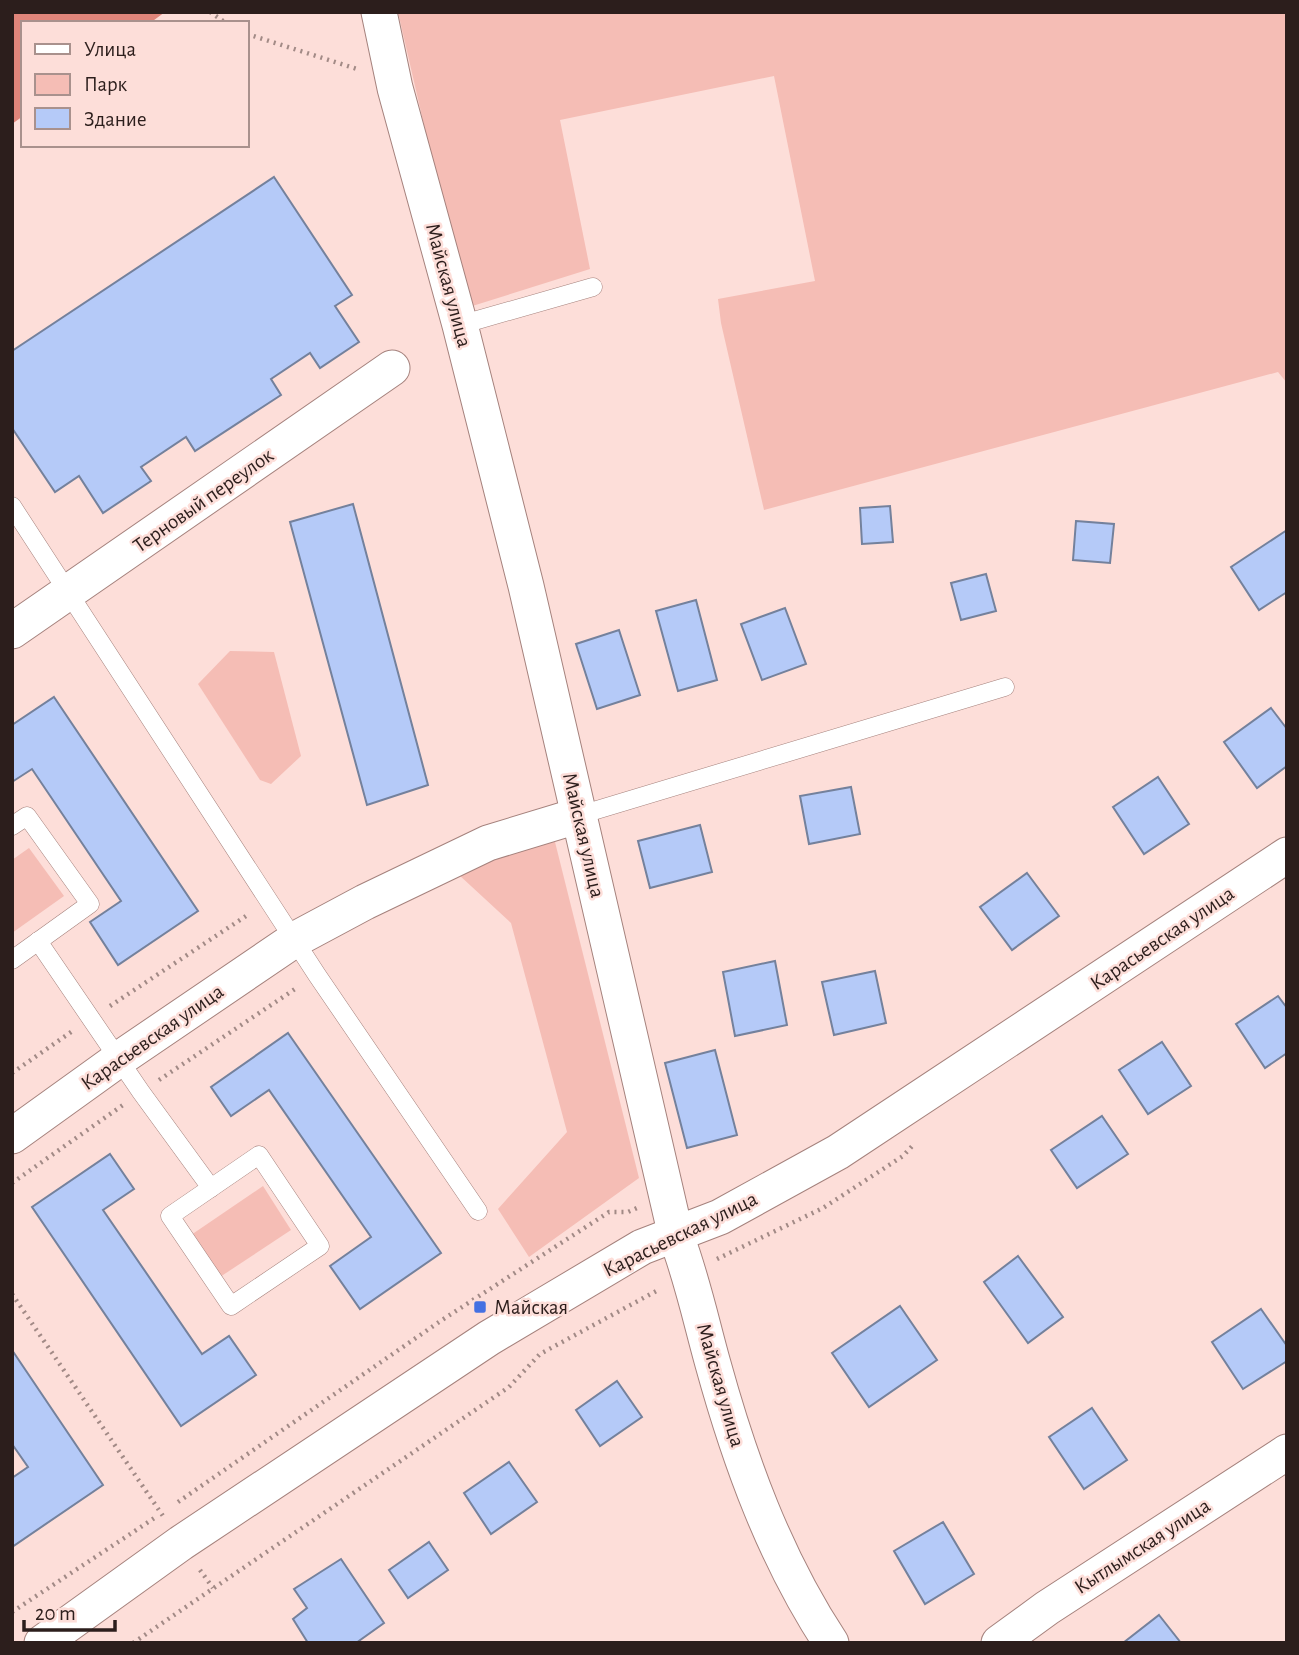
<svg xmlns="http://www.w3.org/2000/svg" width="1299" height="1655" viewBox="0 0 1299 1655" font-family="'Alegreya Sans',sans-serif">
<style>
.green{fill:#f5bdb5}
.forest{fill:#e0857a}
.building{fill:#b5caf8;stroke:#74819c;stroke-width:2}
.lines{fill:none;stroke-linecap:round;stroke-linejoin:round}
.service-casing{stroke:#a5827d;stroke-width:19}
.minor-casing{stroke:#a5827d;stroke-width:37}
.path{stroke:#a28a86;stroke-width:4.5;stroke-dasharray:2 5;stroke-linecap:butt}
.service{stroke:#fff;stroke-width:18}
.minor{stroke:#fff;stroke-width:35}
.poi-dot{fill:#4470e2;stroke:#fdded9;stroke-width:2.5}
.labels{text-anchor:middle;stroke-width:5;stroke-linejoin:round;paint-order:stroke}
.street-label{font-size:21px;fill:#2c1e1c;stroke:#fdded9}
.poi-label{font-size:21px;fill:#2c1e1c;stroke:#fdded9;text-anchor:start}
</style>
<rect width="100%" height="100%" fill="#fdded9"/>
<g class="green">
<polygon points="398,12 1287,12 1287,383 1278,372 764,510 721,323 718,299 815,281 774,76 560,120 590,269 466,308"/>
<polygon points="230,651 274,652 301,756 271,784 260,780 198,684"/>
<polygon points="554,838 639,1178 529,1257 498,1209 567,1132 511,923 458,874 481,859"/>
<polygon points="29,848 64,896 12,933 12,860"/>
<polygon points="263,1186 291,1230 220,1277 191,1235"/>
</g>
<polygon class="forest" points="12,12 165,12 150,23 23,23 23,116 12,124"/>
<g class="building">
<polygon points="274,177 352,295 335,306 359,342 320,368 310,353 271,379 281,395 195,451 186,437 141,467 151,481 103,513 79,476 55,492 12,428 12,351"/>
<polygon points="353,504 428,785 367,805 290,522"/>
<polygon points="890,506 893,542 862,544 860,508"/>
<polygon points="1076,521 1114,524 1110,563 1073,560"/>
<polygon points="1287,530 1287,592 1259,610 1231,567"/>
<polygon points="986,574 996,611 961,620 951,583"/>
<polygon points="696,600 717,680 678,691 656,611"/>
<polygon points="785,608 806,664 762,680 741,624"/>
<polygon points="619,630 640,695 597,709 576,644"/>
<polygon points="54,697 198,911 118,965 90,922 121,901 32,769 12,782 12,725"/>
<polygon points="1271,708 1287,729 1287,766 1257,788 1224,742"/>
<polygon points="1158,777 1189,824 1144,854 1113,807"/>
<polygon points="851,787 860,834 809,844 800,796"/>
<polygon points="700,825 712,872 650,888 638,841"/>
<polygon points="1027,873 1059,916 1012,950 980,907"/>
<polygon points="775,961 787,1025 735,1036 723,972"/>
<polygon points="875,971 886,1023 834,1035 822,982"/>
<polygon points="1278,996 1287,1008 1287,1053 1265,1068 1236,1024"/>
<polygon points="288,1033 441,1253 360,1309 330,1266 371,1237 269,1090 231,1116 211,1087"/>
<polygon points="1162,1042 1191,1086 1148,1114 1119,1070"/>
<polygon points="715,1050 737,1135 687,1148 665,1063"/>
<polygon points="1102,1116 1128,1154 1077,1188 1051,1150"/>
<polygon points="110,1154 134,1189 103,1210 202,1354 229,1336 256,1375 181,1426 32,1207"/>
<polygon points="1018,1256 1063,1317 1028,1343 984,1282"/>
<polygon points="900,1306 937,1360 869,1407 832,1353"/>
<polygon points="1261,1309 1287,1346 1287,1361 1243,1389 1212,1342"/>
<polygon points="12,1350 103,1485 12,1547 12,1478 28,1467 12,1444"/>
<polygon points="617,1381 642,1417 600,1446 576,1410"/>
<polygon points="1092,1408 1127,1460 1084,1489 1049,1437"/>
<polygon points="509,1462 537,1502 491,1534 464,1493"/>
<polygon points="943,1522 974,1574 925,1604 894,1551"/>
<polygon points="429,1542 448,1570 408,1598 389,1570"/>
<polygon points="341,1559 384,1623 356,1643 308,1643 293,1619 307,1608 294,1589"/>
<polygon points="1159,1615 1181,1643 1123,1643"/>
</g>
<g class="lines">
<g class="service-casing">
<g id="service">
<polyline points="460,325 593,287"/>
<polyline points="12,506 317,975 478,1211"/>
<polyline points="580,815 1005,687"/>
<polyline points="12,826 27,816 90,904 12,960"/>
<polyline points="38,941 141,1092 211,1188"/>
<polygon points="259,1155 320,1246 231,1306 170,1216"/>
</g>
</g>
<g class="minor-casing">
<g id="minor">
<path d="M379,12L395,88L460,325L526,586L676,1236C692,1278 701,1321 713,1364C740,1462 775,1558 831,1643"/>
<polyline points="12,631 392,368"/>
<polyline points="12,1136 119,1059 294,940 365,902 488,843 580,815"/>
<polyline points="42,1643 181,1543 489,1338 642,1247 720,1217 838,1152 1287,855"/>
<polyline points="999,1643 1047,1608 1287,1452"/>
</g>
</g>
<g class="path">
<polyline points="210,12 226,23"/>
<polyline points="247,34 357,69"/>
<polyline points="110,1006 249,914"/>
<polyline points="12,1073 74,1030"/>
<polyline points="159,1080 298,987"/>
<polyline points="12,1183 123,1105"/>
<polyline points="717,1259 823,1208 903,1156 914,1144"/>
<polyline points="12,1294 163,1516"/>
<polyline points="178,1502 442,1320 609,1212 628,1212 637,1208"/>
<polyline points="200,1570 213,1588"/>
<polyline points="12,1612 156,1517"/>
<polyline points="133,1643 509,1387 540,1354 660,1289"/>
</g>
<use href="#service" class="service"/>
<use href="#minor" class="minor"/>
</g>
<rect class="poi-dot" x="473" y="1300" width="14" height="14" rx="3.5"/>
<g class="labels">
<g class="street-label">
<text transform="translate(449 285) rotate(75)" y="7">Майская улица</text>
<text transform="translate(203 500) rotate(-35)" y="7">Терновый переулок</text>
<text transform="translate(584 835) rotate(77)" y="7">Майская улица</text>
<text transform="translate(1162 938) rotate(-34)" y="7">Карасьевская улица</text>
<text transform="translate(152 1037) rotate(-35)" y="7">Карасьевская улица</text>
<text transform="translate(680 1234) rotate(-26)" y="7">Карасьевская улица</text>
<text transform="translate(721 1385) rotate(74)" y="7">Майская улица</text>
<text transform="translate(1142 1546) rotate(-33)" y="7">Кытлымская улица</text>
</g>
<g class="poi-label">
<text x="494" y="1314">Майская</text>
</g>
</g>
<rect width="1299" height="1655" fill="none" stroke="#2c1e1c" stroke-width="28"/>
<rect x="21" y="21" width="228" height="126" fill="#fdded9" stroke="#a9918d" stroke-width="2"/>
<rect x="35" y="44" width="35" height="10" fill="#ffffff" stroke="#a9918d" stroke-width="2"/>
<text x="84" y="56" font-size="21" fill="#2c1e1c">Улица</text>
<rect x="35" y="74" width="35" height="21" fill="#f5bdb5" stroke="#a9918d" stroke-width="2"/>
<text x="84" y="91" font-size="21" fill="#2c1e1c">Парк</text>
<rect x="35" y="108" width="35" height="21" fill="#b5caf8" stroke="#a9918d" stroke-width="2"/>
<text x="84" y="126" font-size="21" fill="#2c1e1c">Здание</text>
<path d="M24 1620v10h91v-10" fill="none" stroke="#2c1e1c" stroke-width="3.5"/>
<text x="35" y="1620" font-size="21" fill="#2c1e1c" stroke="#fdded9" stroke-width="5" paint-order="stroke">20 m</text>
</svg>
